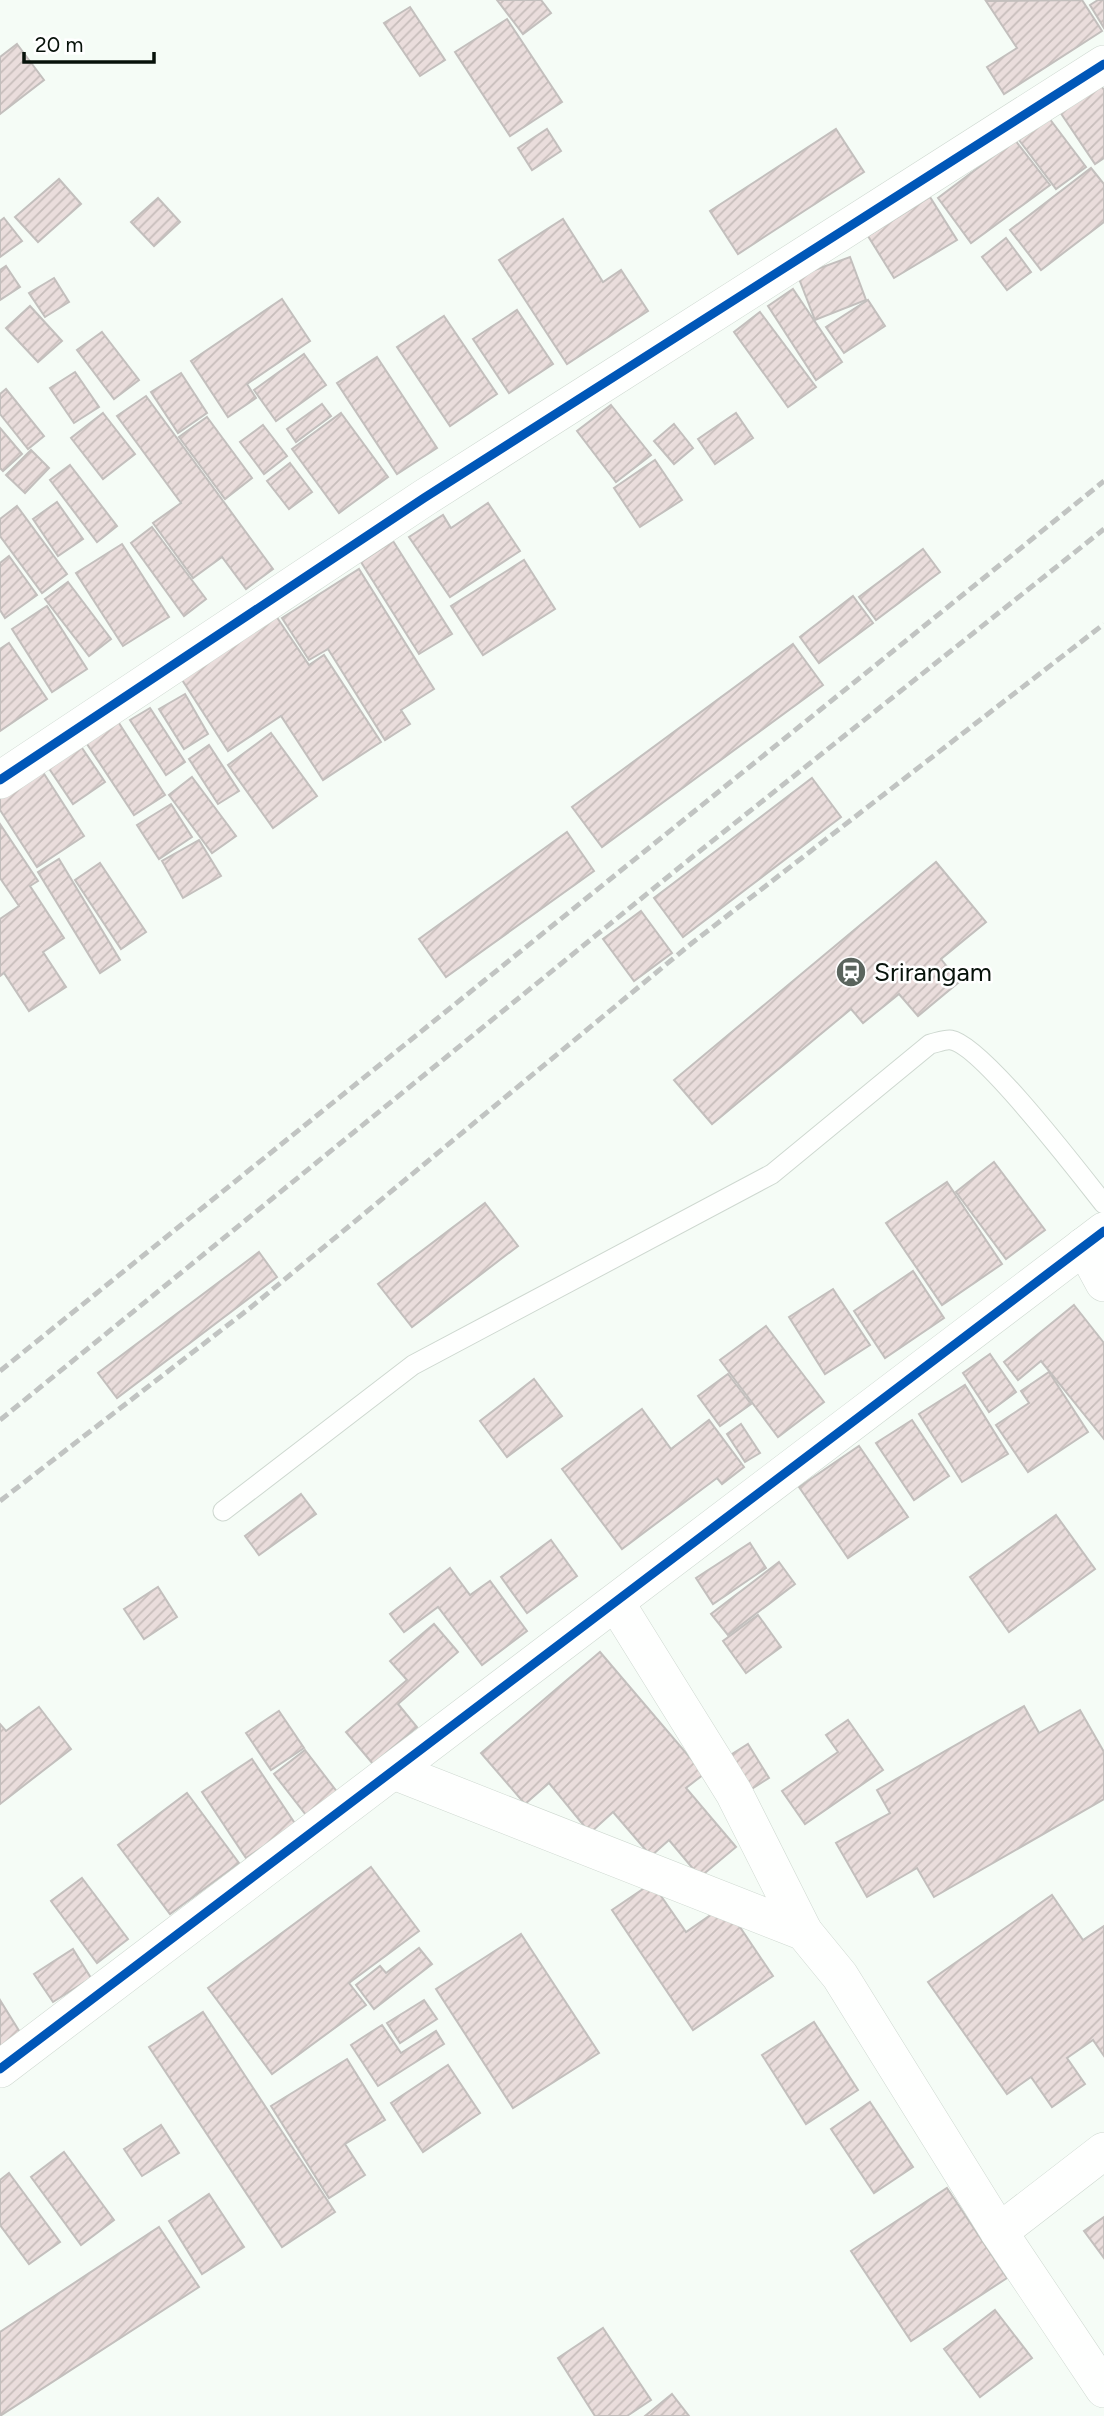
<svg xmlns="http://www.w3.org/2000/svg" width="1104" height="2416" viewBox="0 0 1104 2416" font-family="Figtree,sans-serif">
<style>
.building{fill:url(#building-hatch);stroke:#c3bfbd;stroke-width:2}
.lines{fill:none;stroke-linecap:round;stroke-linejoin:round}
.service-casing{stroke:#ced8d0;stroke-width:21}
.minor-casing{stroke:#ced8d0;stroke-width:38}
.service{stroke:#fefffe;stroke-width:19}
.minor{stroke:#fefffe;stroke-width:37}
.rail{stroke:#c1c4c2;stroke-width:5;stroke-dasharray:10 5;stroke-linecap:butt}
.cycleway-casing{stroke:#fff;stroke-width:13}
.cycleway{stroke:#0057b8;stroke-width:9}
.labels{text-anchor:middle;stroke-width:5;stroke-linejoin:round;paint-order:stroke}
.poi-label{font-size:26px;fill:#07120a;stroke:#fff;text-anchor:start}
</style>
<defs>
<pattern id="building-hatch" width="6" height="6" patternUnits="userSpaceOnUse" patternTransform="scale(1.75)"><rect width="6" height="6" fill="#eadddc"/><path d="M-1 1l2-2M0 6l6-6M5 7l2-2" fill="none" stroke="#c7bdbb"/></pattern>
</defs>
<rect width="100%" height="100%" fill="#f5fcf6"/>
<g class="building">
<polygon points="497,0 541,0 551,13 523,34"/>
<polygon points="1082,0 1102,31 1004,94 987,67 1017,48 986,1"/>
<polygon points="1098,0 1104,0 1104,28 1090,5"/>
<polygon points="410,7 445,60 420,76 384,23"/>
<polygon points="507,19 562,102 510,136 455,52"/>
<polygon points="17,44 44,80 0,114 0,57"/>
<polygon points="1098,82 1104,90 1104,158 1095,164 1058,109"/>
<polygon points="1049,118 1086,167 1056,189 1019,140"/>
<polygon points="547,129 561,151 532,170 518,148"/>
<polygon points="836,129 864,172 738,254 710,211"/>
<polygon points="1015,140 1050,185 971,243 938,198"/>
<polygon points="1091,168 1104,184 1104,222 1041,270 1010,230"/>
<polygon points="59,179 81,204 38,242 15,217"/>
<polygon points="930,197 957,240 894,278 868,236"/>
<polygon points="158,198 180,222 154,246 131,222"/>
<polygon points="4,218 22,241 0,257 0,221"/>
<polygon points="563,219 603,282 621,270 648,311 567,364 499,260"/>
<polygon points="1006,238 1031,272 1007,290 982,257"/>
<polygon points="850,257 866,300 815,320 798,276"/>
<polygon points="6,266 20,287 0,300 0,270"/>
<polygon points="54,278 69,302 45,317 29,293"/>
<polygon points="793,289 842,362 816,380 768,306"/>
<polygon points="282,299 310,341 247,384 256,398 228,417 191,361"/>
<polygon points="868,300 885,326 844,353 826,327"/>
<polygon points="30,306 62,341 38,362 6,328"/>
<polygon points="517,310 553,364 509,393 473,339"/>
<polygon points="760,312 816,387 788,407 734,332"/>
<polygon points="444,316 497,394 450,426 397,347"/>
<polygon points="102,332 139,380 114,399 77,350"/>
<polygon points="304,354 326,385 276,421 254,390"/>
<polygon points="377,357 437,448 397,474 337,383"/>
<polygon points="75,372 99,407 74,423 50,388"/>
<polygon points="181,373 207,413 178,433 151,392"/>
<polygon points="6,389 44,436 28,449 0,414 0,394"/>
<polygon points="146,396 273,569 246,589 222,557 193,578 153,523 181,503 117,416"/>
<polygon points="322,404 331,416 296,442 287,429"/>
<polygon points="611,405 651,455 616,482 577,431"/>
<polygon points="103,413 135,454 103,479 71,438"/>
<polygon points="341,413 388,477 339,513 292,449"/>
<polygon points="736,413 753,438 715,464 698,439"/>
<polygon points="207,417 252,478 225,499 179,437"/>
<polygon points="674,424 693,448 674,464 654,441"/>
<polygon points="263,425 287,456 264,474 240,442"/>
<polygon points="0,428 22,454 3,471 0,468"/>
<polygon points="31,450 49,468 25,493 6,475"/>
<polygon points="655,460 682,500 640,527 614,488"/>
<polygon points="290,463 312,492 289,509 267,481"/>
<polygon points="70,465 117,526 97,542 50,480"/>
<polygon points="57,502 83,539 58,556 33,519"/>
<polygon points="488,503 520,551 450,597 409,537 443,515 451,528"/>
<polygon points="17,506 67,574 42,593 0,536 0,519"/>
<polygon points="152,527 206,599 184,616 131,543"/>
<polygon points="393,541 452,634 419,654 361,562"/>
<polygon points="122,544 169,617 123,646 76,573"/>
<polygon points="923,549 940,572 876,620 859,597"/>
<polygon points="9,556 37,595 5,618 0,610 0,563"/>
<polygon points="524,560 555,609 483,655 451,606"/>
<polygon points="359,569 434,689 401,710 410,724 385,740 328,649 309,660 282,618"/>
<polygon points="68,582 111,639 89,656 45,599"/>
<polygon points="853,596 873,623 819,663 800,637"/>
<polygon points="47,606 87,669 52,692 12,629"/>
<polygon points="272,610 309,665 324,655 381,742 323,780 281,716 228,751 177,672"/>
<polygon points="9,643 47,699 0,731 0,649"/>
<polygon points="793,644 823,685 602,847 572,807"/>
<polygon points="185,694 208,734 184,749 159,709"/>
<polygon points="150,708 185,762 166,775 130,720"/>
<polygon points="117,720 165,795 134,815 85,741"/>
<polygon points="271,733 317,796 273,828 228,765"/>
<polygon points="78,742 105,782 73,804 46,764"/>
<polygon points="209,745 239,791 218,804 189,759"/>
<polygon points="39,766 84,836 37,867 0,810 0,792"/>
<polygon points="192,777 236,836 212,853 169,795"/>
<polygon points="812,778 841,817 683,937 654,898"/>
<polygon points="171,804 192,837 159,859 137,825"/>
<polygon points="0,824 38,881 30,886 64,938 43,952 66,987 29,1011 4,973 0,976 0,919 19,906 0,878"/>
<polygon points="567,832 594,871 446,977 419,939"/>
<polygon points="199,840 221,876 183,898 162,861"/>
<polygon points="59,859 120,960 100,973 38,872"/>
<polygon points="936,862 986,922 941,959 959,982 918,1016 899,994 863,1023 851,1009 712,1124 674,1080"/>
<polygon points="100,863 146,932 121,949 75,880"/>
<polygon points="641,911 672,953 634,981 603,939"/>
<polygon points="994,1162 1045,1230 1006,1259 956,1192"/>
<polygon points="947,1182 1002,1264 942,1305 886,1223"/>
<polygon points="485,1203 518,1246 412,1327 378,1284"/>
<polygon points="259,1252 277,1277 117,1398 98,1373"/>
<polygon points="913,1271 944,1318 885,1358 854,1311"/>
<polygon points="833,1289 870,1345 825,1374 789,1317"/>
<polygon points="1074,1305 1104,1343 1104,1439 1041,1361 1018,1380 1004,1362"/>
<polygon points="766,1326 824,1402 778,1437 720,1360"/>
<polygon points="990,1354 1016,1392 989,1412 963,1373"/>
<polygon points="1049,1372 1088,1432 1028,1472 996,1425 1029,1403 1021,1391"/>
<polygon points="728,1374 751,1404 720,1426 698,1396"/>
<polygon points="534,1379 562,1416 507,1457 480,1421"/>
<polygon points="965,1385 1008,1454 962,1482 919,1414"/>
<polygon points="642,1409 671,1449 709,1420 744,1467 722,1484 717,1478 622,1549 562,1469"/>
<polygon points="912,1420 949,1476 914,1500 876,1443"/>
<polygon points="741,1424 760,1453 745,1462 727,1434"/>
<polygon points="859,1446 908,1517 848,1558 799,1487"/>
<polygon points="301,1494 316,1514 259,1555 245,1536"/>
<polygon points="1056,1515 1095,1569 1009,1632 970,1577"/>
<polygon points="551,1540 577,1576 527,1613 501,1577"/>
<polygon points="750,1543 766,1568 713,1604 696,1578"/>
<polygon points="779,1562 795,1584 728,1635 711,1614"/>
<polygon points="450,1568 470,1595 490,1581 527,1631 482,1665 438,1607 404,1632 390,1614"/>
<polygon points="158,1587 177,1617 144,1639 124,1609"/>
<polygon points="758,1615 781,1647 746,1673 723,1641"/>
<polygon points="434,1624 458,1652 398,1704 417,1727 373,1764 346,1732 407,1680 390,1661"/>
<polygon points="600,1652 704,1774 686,1788 736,1847 700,1877 669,1840 651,1856 613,1812 590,1833 549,1783 525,1804 481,1753"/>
<polygon points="1024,1706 1039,1733 1080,1710 1104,1752 1104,1799 934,1897 917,1868 867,1897 836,1843 890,1813 877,1790"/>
<polygon points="39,1707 71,1749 0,1804 0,1724 6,1731"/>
<polygon points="279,1711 304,1748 271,1770 246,1733"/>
<polygon points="848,1720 883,1770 805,1824 782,1791 838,1752 826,1735"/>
<polygon points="748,1744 769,1778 742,1795 721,1761"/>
<polygon points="305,1750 341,1797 310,1820 274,1774"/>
<polygon points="252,1759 296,1825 246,1858 202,1792"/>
<polygon points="187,1793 239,1863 170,1914 118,1845"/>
<polygon points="371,1867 419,1931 349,1983 366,2005 272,2074 208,1988"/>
<polygon points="82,1878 128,1939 97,1963 51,1901"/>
<polygon points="652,1883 686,1932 725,1905 773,1976 693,2030 612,1910"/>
<polygon points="1052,1895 1083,1940 1104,1926 1104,2056 1093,2040 1067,2058 1085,2084 1052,2107 1031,2077 1007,2094 928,1982"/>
<polygon points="521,1934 599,2053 513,2108 436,1989"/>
<polygon points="419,1948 432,1964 374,2009 356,1985 380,1966 386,1973"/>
<polygon points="73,1949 91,1978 53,2002 34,1974"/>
<polygon points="0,2000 26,2042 0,2058"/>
<polygon points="424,2000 437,2019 400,2043 387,2023"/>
<polygon points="203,2012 335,2212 282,2247 149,2047"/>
<polygon points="814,2022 858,2090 806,2124 762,2055"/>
<polygon points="382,2025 401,2053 436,2031 444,2044 378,2086 351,2045"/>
<polygon points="347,2059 385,2120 345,2144 365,2175 329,2198 271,2106"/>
<polygon points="448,2065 480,2113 423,2152 391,2103"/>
<polygon points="870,2102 913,2167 874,2193 831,2129"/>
<polygon points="161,2125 179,2153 142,2176 124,2149"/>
<polygon points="64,2152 114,2220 81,2245 31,2177"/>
<polygon points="9,2173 60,2242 29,2264 0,2225 0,2180"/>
<polygon points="947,2188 1007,2278 911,2341 851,2251"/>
<polygon points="209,2194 244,2247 202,2274 169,2221"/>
<polygon points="1104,2217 1104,2258 1084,2231"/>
<polygon points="159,2227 199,2287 0,2416 0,2332"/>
<polygon points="995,2310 1032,2358 980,2397 944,2349"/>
<polygon points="603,2328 651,2400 627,2416 595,2416 558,2358"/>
<polygon points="672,2394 689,2416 645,2416"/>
</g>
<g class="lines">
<g class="service-casing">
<path id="service" d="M223,1511L413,1365L772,1174L930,1044C936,1043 945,1039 951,1040C982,1045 1080,1174 1104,1204"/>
</g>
<g class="minor-casing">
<g id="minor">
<polyline points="0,780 424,498 1104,64"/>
<polyline points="1084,1246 1104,1283"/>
<polyline points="616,1603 734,1793 804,1932"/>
<polyline points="394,1771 804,1932 840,1976 999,2232 1104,2389"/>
<polyline points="0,2069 1104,1231"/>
<polyline points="999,2232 1104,2151"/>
</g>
</g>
<use href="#service" class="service"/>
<use href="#minor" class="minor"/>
<g class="rail">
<polyline points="0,1371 1104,481"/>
<polyline points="0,1420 691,858 1104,529"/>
<polyline points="0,1501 250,1308 692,943 1104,624"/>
</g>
<g class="cycleway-casing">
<g id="cycleway">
<polyline points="0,780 424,498 1104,64"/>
<polyline points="0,2069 1104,1231"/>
</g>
</g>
<use href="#cycleway" class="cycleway"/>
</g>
<defs>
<g id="station-disc" transform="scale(1.575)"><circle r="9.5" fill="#5a645d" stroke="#fff"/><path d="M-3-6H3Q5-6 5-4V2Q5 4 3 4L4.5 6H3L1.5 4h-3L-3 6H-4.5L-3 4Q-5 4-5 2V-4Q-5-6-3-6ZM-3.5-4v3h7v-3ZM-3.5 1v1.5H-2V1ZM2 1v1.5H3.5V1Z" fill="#fff"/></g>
</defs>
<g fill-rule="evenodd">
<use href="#station-disc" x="851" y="972"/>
</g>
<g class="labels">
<g class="poi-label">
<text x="874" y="981">Srirangam</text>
</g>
</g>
<path d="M24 52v10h130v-10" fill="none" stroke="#07120a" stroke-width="3.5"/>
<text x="35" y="52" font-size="21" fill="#07120a" stroke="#ffffff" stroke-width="5" paint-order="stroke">20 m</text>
</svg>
